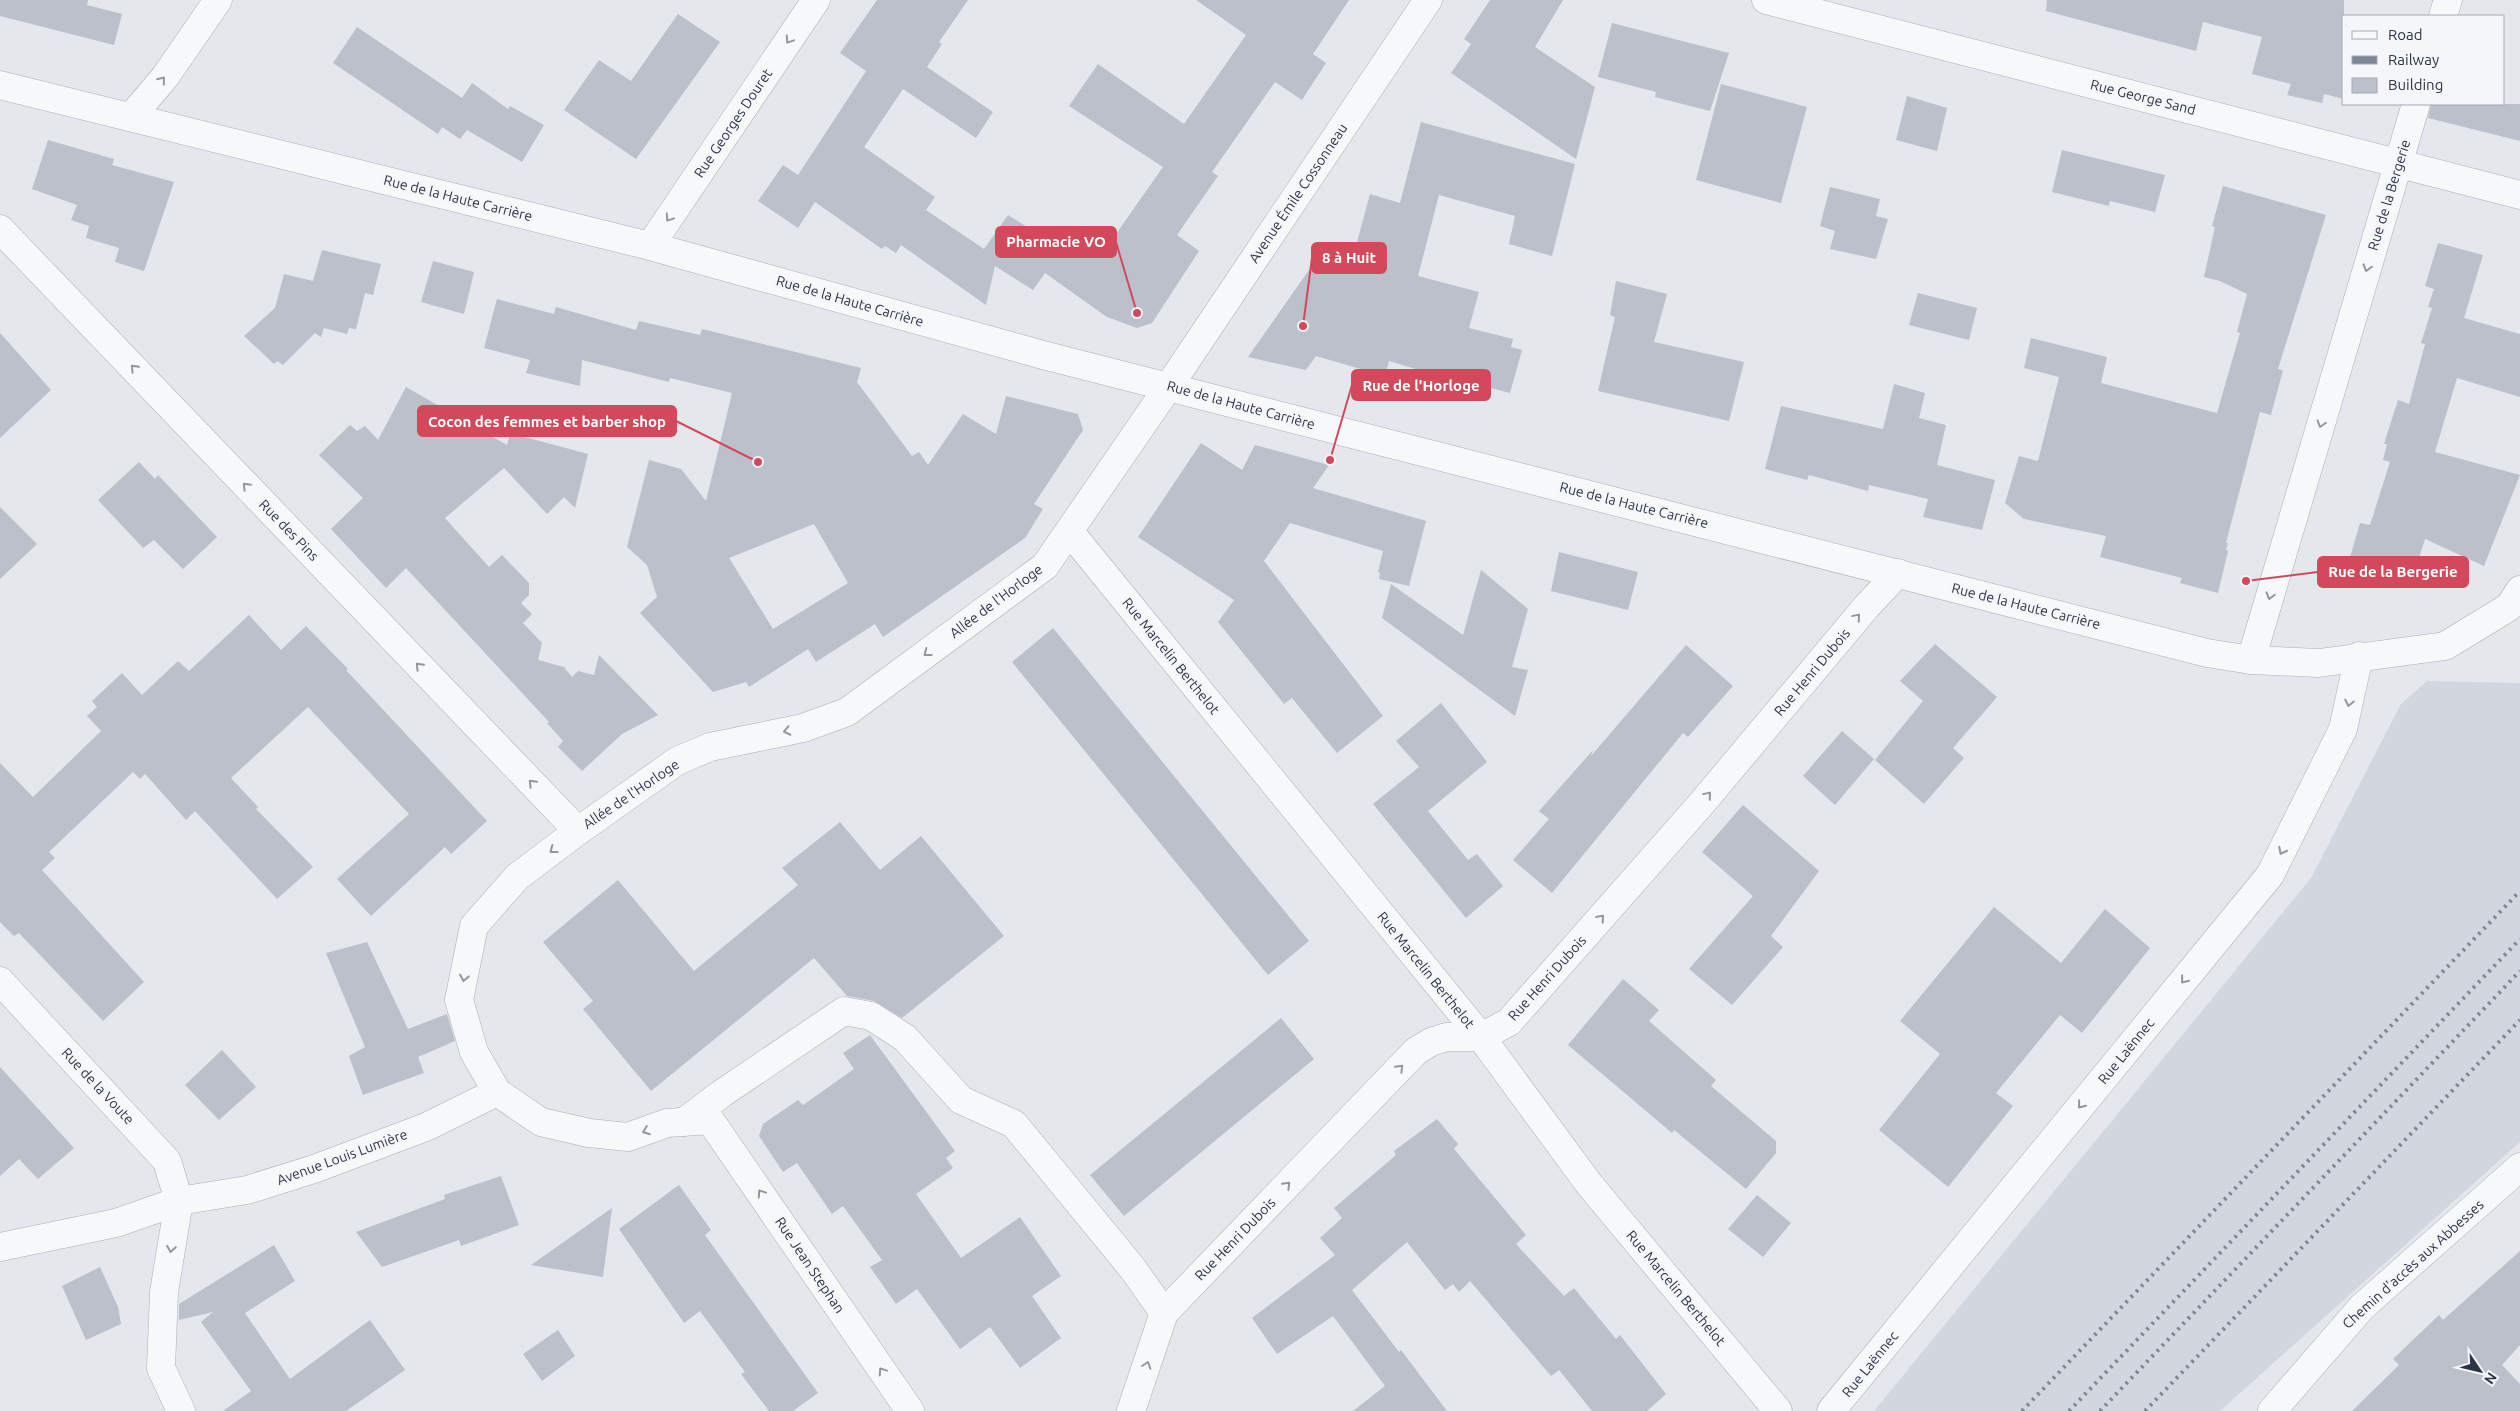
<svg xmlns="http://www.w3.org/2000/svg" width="2520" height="1411" viewBox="0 0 2520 1411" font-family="Ubuntu,sans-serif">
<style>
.built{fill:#d2d6de}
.building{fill:#bbc0ca;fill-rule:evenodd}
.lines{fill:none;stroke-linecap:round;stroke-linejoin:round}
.minor-casing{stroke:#a9aeb7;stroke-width:29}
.minor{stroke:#f7f8fa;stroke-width:28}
.rail{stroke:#7d8696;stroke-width:4;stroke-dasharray:2.5 5;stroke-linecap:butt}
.oneway{stroke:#9196a0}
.labels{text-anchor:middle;stroke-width:5;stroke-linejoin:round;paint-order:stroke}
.street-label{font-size:14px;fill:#2b3445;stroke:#f4f6f9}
.leader{fill:none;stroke:#d1495b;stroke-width:2}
.callout-dot{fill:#d1495b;stroke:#f4f6f9;stroke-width:2}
.callout{fill:#d1495b;stroke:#d1495b;stroke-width:2}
.callout-label{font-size:15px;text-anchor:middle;font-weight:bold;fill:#fff}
</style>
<rect width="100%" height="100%" fill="#e4e7ec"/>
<polygon class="built" points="2427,681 2520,683 2520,1142 2220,1411 1874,1411 2311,878 2401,704"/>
<g class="building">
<polygon points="0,0 88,0 87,5 122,14 114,45 0,16"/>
<polygon points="877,0 968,0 939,42 942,44 927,67 993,112 976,138 903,89 864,147 935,197 926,210 984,249 1008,215 1059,247 1071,231 1102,254 1163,167 1069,106 1098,64 1184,124 1246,35 1196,0 1349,0 1313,54 1326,63 1302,100 1275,82 1212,172 1218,176 1177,235 1199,251 1152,323 1137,328 1107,317 1045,273 1033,290 995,266 986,305 901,245 896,253 885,246 882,249 815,202 798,228 758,201 783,165 798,175 866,71 840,53"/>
<polygon points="1490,0 1563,0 1535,47 1595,87 1576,159 1451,73 1471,44 1464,39"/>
<polygon points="2047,0 2344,0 2344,99 2324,94 2322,103 2287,95 2291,84 2252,74 2262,37 2203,22 2196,51 2046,11"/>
<polygon points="678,14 720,42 636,159 564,110 599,60 631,81"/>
<polygon points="1612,23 1729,53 1710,111 1655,97 1656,92 1598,77"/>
<polygon points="357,27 462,98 472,83 508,109 510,106 544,125 522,162 467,130 460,139 442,127 438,134 333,63"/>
<polygon points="1721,84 1807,107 1781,203 1696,180"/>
<polygon points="1907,96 1947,108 1937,151 1896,140"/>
<polygon points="2431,104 2520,104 2520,141 2428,118"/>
<polygon points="1421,122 1575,164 1552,256 1509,244 1515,216 1439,195 1418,276 1479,292 1469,328 1513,339 1511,347 1522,350 1510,393 1456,379 1455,381 1389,361 1385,376 1316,356 1306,370 1248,357 1323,250 1353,257 1370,194 1400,203"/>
<polygon points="48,140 114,159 112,165 174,182 144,271 115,262 119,248 86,238 89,226 71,220 77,205 32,189"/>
<polygon points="2062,150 2165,175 2155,212 2110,201 2109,206 2052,192"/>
<polygon points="2223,186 2326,215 2278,369 2283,370 2271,415 2260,412 2226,543 2228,543 2226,550 2228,551 2218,593 2180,583 2182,578 2100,557 2106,536 2024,519 2005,503 2019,456 2038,461 2059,377 2024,368 2031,338 2107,357 2101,383 2217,413 2240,333 2237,332 2247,294 2220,281 2204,277 2215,227 2212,226"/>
<polygon points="1830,187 1880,199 1876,216 1888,219 1876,259 1830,249 1835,231 1820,226"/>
<polygon points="2438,243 2483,255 2464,318 2520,334 2520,397 2457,378 2435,452 2520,475 2484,566 2425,539 2412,579 2349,561 2360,523 2370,525 2390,462 2383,460 2387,444 2384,444 2398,400 2409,404 2425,344 2421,343 2432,308 2428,307 2434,289 2425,286"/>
<polygon points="322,250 381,264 373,295 365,293 356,329 349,328 347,334 324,328 321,337 315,333 283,365 277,361 274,364 244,336 275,308 284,274 313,281"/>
<polygon points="433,261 474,272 464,314 421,302"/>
<polygon points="1616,281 1667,294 1654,342 1744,362 1729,421 1598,391 1615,317 1610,315"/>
<polygon points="1918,293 1977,308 1969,340 1909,325"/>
<path d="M497,299L554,314L556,307L636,330L639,321L700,335L702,329L861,368L857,382L912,456L919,452L928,465L963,414L996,434L1006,396L1078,414L1083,430L1034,504L1043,509L1025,538L883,637L875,624L816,662L808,649L749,687L746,682L713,692L640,613L657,597L647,565L627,547L649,460L681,469L706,501L732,393L670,378L669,382L582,360L580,386L526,373L530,360L484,348ZM814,524L848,583L773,629L729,558Z"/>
<polygon points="0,333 51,390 0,438"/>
<polygon points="1894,384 1925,393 1919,418 1946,425 1937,465 1995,480 1982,530 1923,517 1928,499 1869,485 1868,491 1809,475 1807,480 1765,469 1781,406 1883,429"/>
<polygon points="406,387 507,445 510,433 588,454 575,508 564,497 547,514 504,468 445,518 489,567 502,555 529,583 529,595 521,603 532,614 523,623 542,643 538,660 564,667 572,677 578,671 594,675 599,655 658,715 622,734 582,771 558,747 563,741 547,723 549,722 406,568 386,588 331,529 363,498 319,455 350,425 357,431 365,426 378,440"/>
<polygon points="1201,443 1242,470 1255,445 1329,465 1313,488 1426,521 1409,586 1379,579 1380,573 1378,572 1383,551 1290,523 1264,561 1383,716 1337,753 1292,698 1284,704 1218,622 1234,600 1138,537"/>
<polygon points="139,462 155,479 158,475 217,537 183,569 154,540 143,548 98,500"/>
<polygon points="0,507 37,544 0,579"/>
<polygon points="1559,552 1638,572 1628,610 1551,591"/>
<polygon points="1481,570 1528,609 1512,667 1528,670 1515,716 1382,618 1391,584 1463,635"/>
<polygon points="249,615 281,650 306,626 348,669 346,670 487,821 451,854 445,847 371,916 337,879 409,814 308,707 231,778 258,807 256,809 313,867 277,899 195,811 186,820 145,774 140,779 133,772 49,852 55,858 42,870 144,982 103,1021 19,933 14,936 0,922 0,763 33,797 101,731 87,716 97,707 92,701 122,673 142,695 178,661 189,671"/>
<polygon points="1053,628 1309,941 1268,975 1012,662"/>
<polygon points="1935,644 1997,697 1953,748 1964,758 1924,804 1875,760 1923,701 1900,681"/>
<polygon points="1686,645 1733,686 1688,737 1683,733 1552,893 1513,860 1549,819 1539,811 1593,750 1591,756"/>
<polygon points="1441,703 1487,762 1428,811 1468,860 1477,854 1503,886 1466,918 1373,804 1419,767 1396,741"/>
<polygon points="1842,731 1874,759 1835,805 1803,776"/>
<polygon points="1743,805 1819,871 1771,936 1783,947 1732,1005 1689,969 1753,896 1702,852"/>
<polygon points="840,822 880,870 921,836 1004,936 902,1018 874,1001 847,996 814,958 651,1091 583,1009 593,1001 543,942 618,880 694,971 798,885 782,868"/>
<polygon points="1994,907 2061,963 2105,909 2150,948 2082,1033 2060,1015 1996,1093 2013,1106 1948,1187 1879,1130 1940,1054 1900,1021"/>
<polygon points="367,942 408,1029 447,1014 455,1041 418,1057 424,1073 363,1095 349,1056 365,1047 326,953"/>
<polygon points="1623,979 1659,1010 1649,1021 1716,1080 1711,1086 1776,1141 1776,1153 1746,1189 1674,1130 1672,1133 1568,1045"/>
<polygon points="1281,1018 1314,1059 1124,1216 1090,1175"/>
<polygon points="870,1035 955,1151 946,1158 953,1168 916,1194 961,1258 1020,1217 1061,1276 1032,1296 1061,1338 1020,1368 990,1327 960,1349 917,1289 896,1304 870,1267 882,1260 843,1206 832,1214 797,1163 783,1172 759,1136 763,1124 798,1100 803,1105 854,1069 843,1053"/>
<polygon points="222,1050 256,1087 219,1120 185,1085"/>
<polygon points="0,1067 74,1148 38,1179 19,1159 0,1176"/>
<polygon points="1437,1119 1458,1144 1454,1149 1526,1235 1516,1244 1564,1296 1574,1288 1616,1339 1620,1335 1666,1394 1647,1411 1592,1411 1559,1370 1551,1376 1470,1281 1459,1292 1453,1284 1445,1290 1407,1242 1352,1290 1399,1352 1401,1350 1447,1411 1353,1411 1385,1386 1333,1316 1277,1354 1252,1318 1335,1255 1320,1238 1342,1218 1334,1208 1396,1155 1394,1151"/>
<polygon points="501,1176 519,1225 461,1246 459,1240 382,1267 356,1232 445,1199 444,1195"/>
<polygon points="679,1185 711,1230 705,1235 818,1393 793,1411 769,1411 741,1374 745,1372 700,1311 684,1323 619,1229"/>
<polygon points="1757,1195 1791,1223 1763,1257 1728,1229"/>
<polygon points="612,1208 603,1277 531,1265"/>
<polygon points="274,1245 295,1281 245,1313 290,1379 370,1320 405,1370 346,1411 223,1411 251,1391 201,1322 213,1312 179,1320 179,1304"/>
<polygon points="2520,1251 2520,1345 2502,1365 2520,1384 2520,1411 2352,1411 2399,1365 2393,1359 2439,1315 2443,1320"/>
<polygon points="100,1267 118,1307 121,1324 86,1340 62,1286"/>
<polygon points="558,1330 575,1356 542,1381 523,1354"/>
</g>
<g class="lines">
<g class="minor-casing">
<g id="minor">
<polyline points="1766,0 2520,195"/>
<polyline points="2443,16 2448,0"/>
<polyline points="0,85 650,246 1043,355 2207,653 2251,660 2319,663 2445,646 2509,607 2520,590"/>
<polyline points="131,117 165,77 218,0"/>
<polyline points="0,229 578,831"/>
<polyline points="650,246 816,0"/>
<polyline points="1070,532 1481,1037 1589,1184 1778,1411"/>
<polyline points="2251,660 2416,104"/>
<polyline points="0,981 167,1161 179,1201 164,1292 161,1368 181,1411"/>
<polyline points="684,1122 721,1094 844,1011 871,1016 905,1038 961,1100 1014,1124 1133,1269 1164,1313"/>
<polyline points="0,1247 116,1223 179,1201 247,1190 314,1169 426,1127 497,1092"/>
<polyline points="910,1411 710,1120 667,1123 628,1137 589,1133 541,1122 497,1092 474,1052 459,1000 474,926 517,877 578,831 677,761 710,747 803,728 847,712 1045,566 1169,386 1428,0"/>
<polyline points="1131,1411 1164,1313 1416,1051 1431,1042 1446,1037 1481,1037 1509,1022 1702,803 1867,606 1898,573"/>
<polyline points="1831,1411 2270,875 2343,729 2359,656"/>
<polyline points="2272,1411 2362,1307 2520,1167"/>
</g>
</g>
<use href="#minor" class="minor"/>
<g class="rail">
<polyline points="2022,1411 2520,891"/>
<polyline points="2069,1411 2520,939"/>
<polyline points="2100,1411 2520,971"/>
<polyline points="2145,1411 2520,1020"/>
</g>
</g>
<defs><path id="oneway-chevron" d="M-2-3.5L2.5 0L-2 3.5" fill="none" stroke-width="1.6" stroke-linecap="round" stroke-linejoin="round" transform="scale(1.25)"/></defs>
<g class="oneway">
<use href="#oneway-chevron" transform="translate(789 40) rotate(124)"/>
<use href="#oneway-chevron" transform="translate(162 80) rotate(-51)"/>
<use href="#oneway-chevron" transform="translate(669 218) rotate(124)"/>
<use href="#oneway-chevron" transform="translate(2367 268) rotate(106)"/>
<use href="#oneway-chevron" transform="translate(134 368) rotate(-134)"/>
<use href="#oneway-chevron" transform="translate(2321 424) rotate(106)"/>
<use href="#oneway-chevron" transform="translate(246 486) rotate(-134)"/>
<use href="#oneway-chevron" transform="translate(2270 596) rotate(106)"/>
<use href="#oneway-chevron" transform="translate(1857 617) rotate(-50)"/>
<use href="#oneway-chevron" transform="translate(927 653) rotate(143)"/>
<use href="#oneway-chevron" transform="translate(419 666) rotate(-134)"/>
<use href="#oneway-chevron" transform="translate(2349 703) rotate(102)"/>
<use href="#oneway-chevron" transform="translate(787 731) rotate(168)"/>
<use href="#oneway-chevron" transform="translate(532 783) rotate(-134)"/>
<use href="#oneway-chevron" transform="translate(1708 795) rotate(-50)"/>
<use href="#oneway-chevron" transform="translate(553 850) rotate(143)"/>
<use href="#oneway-chevron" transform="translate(2282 851) rotate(117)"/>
<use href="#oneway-chevron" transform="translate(1601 918) rotate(-49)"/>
<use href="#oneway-chevron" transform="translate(464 978) rotate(101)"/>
<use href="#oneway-chevron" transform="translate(2184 980) rotate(129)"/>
<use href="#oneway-chevron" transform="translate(1400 1068) rotate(-46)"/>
<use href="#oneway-chevron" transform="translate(2081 1105) rotate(129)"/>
<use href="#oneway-chevron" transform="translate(646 1131) rotate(160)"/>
<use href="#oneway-chevron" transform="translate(1287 1185) rotate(-46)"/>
<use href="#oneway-chevron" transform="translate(761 1193) rotate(-124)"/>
<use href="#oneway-chevron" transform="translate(171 1249) rotate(99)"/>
<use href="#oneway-chevron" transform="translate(1147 1365) rotate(-72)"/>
<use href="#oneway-chevron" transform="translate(882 1371) rotate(-124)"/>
</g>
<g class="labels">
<g class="street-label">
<text transform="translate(2143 97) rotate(14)" y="5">Rue George Sand</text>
<text transform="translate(733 123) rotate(-56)" y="5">Rue Georges Douret</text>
<text transform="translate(1298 193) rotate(-56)" y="5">Avenue Émile Cossonneau</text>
<text transform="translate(2389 195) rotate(-73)" y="5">Rue de la Bergerie</text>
<text transform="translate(458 198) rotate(14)" y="5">Rue de la Haute Carrière</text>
<text transform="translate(850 301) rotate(16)" y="5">Rue de la Haute Carrière</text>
<text transform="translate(1241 405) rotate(15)" y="5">Rue de la Haute Carrière</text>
<text transform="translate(1634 505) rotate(14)" y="5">Rue de la Haute Carrière</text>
<text transform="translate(289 530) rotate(46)" y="5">Rue des Pins</text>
<text transform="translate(996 601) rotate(-37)" y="5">Allée de l'Horloge</text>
<text transform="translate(2026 606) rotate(14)" y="5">Rue de la Haute Carrière</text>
<text transform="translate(1171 656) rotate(51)" y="5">Rue Marcelin Berthelot</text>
<text transform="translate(1812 672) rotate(-50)" y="5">Rue Henri Dubois</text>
<text transform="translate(631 794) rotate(-34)" y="5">Allée de l'Horloge</text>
<text transform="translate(1426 970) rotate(51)" y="5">Rue Marcelin Berthelot</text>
<text transform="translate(1547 978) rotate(-48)" y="5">Rue Henri Dubois</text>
<text transform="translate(2126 1051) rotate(-51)" y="5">Rue Laënnec</text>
<text transform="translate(98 1086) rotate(47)" y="5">Rue de la Voute</text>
<text transform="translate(342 1157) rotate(-20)" y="5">Avenue Louis Lumière</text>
<text transform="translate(1235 1239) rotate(-46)" y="5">Rue Henri Dubois</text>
<text transform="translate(2413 1264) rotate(-42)" y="5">Chemin d'accès aux Abbesses</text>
<text transform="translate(810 1265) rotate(56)" y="5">Rue Jean Stephan</text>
<text transform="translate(1676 1288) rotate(50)" y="5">Rue Marcelin Berthelot</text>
<text transform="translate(1870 1364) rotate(-51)" y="5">Rue Laënnec</text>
</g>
</g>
<path class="leader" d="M1137 313L1116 242M1303 326L1312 258M1330 460L1352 385M758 462L676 421M2246 581L2318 572"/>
<g class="callout-dot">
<circle cx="1137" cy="313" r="5"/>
<circle cx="1303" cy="326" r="5"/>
<circle cx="1330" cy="460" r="5"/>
<circle cx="758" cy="462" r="5"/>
<circle cx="2246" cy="581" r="5"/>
</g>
<g class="callout">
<rect x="996" y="227" width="120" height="30" rx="5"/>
<rect x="1312" y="243" width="74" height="30" rx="5"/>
<rect x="1352" y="370" width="138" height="30" rx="5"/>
<rect x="418" y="406" width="258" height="30" rx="5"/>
<rect x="2318" y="557" width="150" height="30" rx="5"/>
</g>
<g class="callout-label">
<text x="1056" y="247">Pharmacie VO</text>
<text x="1349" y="263">8 à Huit</text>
<text x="1421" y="391">Rue de l'Horloge</text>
<text x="547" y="427">Cocon des femmes et barber shop</text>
<text x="2393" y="577">Rue de la Bergerie</text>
</g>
<rect x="2342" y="15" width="162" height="90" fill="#f4f6f9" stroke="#a4a8b1"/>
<rect x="2352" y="31" width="25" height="8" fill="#f7f8fa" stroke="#a4a8b1"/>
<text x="2388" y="40" font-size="15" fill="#2b3445">Road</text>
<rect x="2352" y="56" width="25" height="8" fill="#7d8696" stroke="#a4a8b1"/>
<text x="2388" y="65" font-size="15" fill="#2b3445">Railway</text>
<rect x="2352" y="78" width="25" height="15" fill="#bbc0ca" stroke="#a4a8b1"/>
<text x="2388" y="90" font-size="15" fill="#2b3445">Building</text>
<g transform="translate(2480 1371) rotate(125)" stroke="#f4f6f9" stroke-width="4" paint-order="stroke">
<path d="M0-4L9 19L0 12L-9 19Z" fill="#2b3445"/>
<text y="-8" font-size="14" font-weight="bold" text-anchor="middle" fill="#2b3445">N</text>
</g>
</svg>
